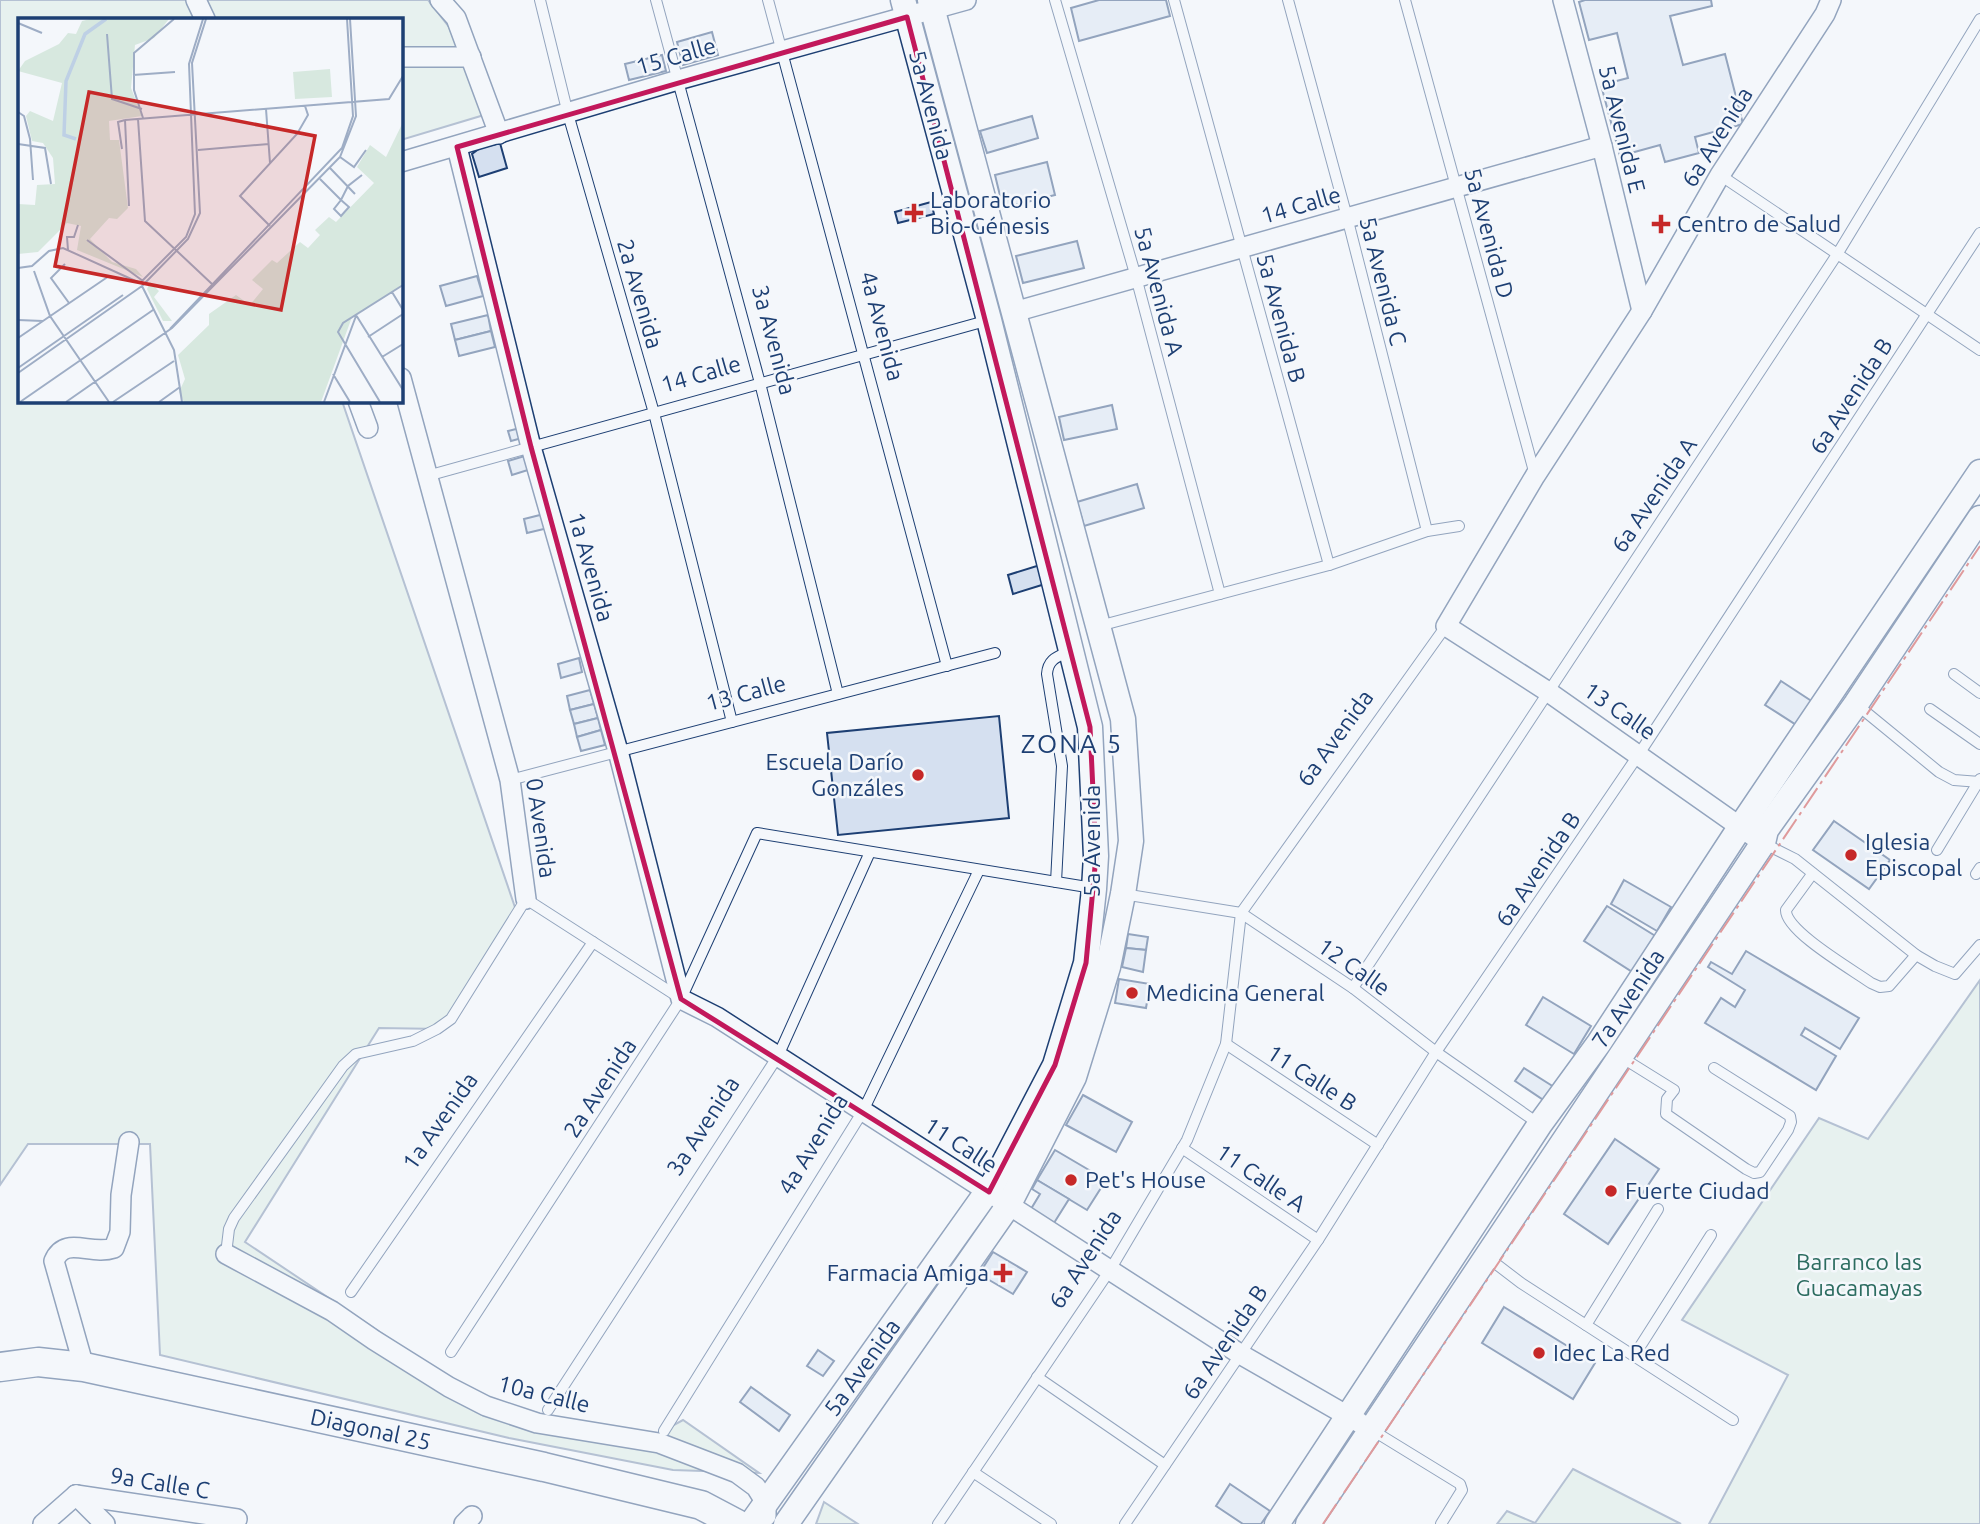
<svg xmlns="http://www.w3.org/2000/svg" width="1980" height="1524" viewBox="0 0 1980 1524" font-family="Ubuntu,sans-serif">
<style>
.green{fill:#d7e8df;stroke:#687fa3;stroke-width:2}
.building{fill:#d5e0f0;stroke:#1d3f73;stroke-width:2}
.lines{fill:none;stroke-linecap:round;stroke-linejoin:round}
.service-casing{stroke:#1d3f73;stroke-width:12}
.minor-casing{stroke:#1d3f73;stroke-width:22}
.tertiary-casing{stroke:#1d3f73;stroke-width:27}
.secondary-casing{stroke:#1d3f73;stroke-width:31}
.service{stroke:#f4f7fb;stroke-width:10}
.minor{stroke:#f4f7fb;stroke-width:19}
.tertiary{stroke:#f4f7fb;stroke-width:24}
.secondary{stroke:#f4f7fb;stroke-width:28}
.power{stroke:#c62828;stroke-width:2;stroke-dasharray:24 5 3.5 5;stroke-linecap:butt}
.marked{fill:none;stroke:#c2185b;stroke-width:5;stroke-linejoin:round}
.poi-dot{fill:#c62828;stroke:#f4f7fb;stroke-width:2.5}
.labels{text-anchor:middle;stroke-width:5;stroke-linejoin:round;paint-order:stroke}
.street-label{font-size:23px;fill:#1d3f73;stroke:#f4f7fb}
.poi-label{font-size:23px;fill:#1d3f73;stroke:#f4f7fb;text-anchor:start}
.park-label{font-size:23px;fill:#2c6c60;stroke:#f4f7fb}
.quarter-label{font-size:26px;letter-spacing:2px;fill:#1d3f73;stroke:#f4f7fb}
.inset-river{fill:none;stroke:#bed0e5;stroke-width:3.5}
.inset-road{fill:none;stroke:#9eadc5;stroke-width:2}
.view{fill:#c62828;fill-opacity:0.15;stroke:#c62828;stroke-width:3.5}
.inset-edge{fill:none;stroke:#1d3f73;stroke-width:3.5}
</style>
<rect width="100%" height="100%" fill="#f4f7fb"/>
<g class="green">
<polygon points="0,0 428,0 449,27 484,115 401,140 401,19 19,19 19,401 342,401 519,919 442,1029 379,1028 245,1242 471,1393 639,1444 683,1420 759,1473 673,1470 509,1438 160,1355 150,1144 28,1144 0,1185"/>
<polygon points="1980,980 1980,1524 1709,1524 1788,1375 1682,1320 1819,1118 1868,1139"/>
<polygon points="1573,1469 1681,1524 1497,1524 1507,1511 1535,1523"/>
<polygon points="824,1502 858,1524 816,1524"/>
</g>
<g class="building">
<polygon points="1099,0 1166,0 1170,16 1079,41 1071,8"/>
<polygon points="1585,0 1711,0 1712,6 1670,16 1683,65 1725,54 1743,124 1695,137 1699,153 1665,162 1660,145 1620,156 1601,85 1628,78 1617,33 1589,40 1579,2"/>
<polygon points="712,32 718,55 683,65 677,42"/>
<polygon points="662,55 666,71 629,80 625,64"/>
<polygon points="1032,116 1038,138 987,153 980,131"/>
<polygon points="500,143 507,168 479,177 472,154 480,148"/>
<polygon points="1047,162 1055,195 1003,208 995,175"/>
<polygon points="931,202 934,214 898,223 895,212"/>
<polygon points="1077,241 1084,268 1023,283 1016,256"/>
<polygon points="477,276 483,296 446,306 440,286"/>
<polygon points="488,315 491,331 455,340 451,324"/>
<polygon points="491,331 495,347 459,356 455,340"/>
<polygon points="1112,405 1117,429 1064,440 1059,417"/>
<polygon points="520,428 522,438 511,441 508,431"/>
<polygon points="528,455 531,469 512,475 508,461"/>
<polygon points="1137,484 1144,508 1084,526 1077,502"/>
<polygon points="544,514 548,528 527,533 524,519"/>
<polygon points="1040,565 1045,584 1013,594 1008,575"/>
<polygon points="579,658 582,672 561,678 558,664"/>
<polygon points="1781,681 1813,702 1798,726 1765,705"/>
<polygon points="590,690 594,704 570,710 567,696"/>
<polygon points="594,704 598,718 574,724 570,710"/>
<polygon points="999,716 1009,818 838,835 827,733"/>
<polygon points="598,718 601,730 577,737 574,724"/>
<polygon points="601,730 605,745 581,751 577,737"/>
<polygon points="1834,821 1890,860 1869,889 1813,850"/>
<polygon points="1624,880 1671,907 1657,931 1611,904"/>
<polygon points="1607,906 1657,937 1634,973 1584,941"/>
<polygon points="1128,934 1148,937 1146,950 1126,948"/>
<polygon points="1126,948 1146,950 1143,972 1122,967"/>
<polygon points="1746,951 1859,1018 1840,1049 1805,1028 1801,1035 1836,1056 1816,1090 1705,1023 1721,998 1735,1007 1745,990 1708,967 1711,962 1732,974"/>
<polygon points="1119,979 1150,984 1146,1008 1115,1003"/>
<polygon points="1543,997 1591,1026 1574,1054 1526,1025"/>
<polygon points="1524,1068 1554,1087 1545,1101 1515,1081"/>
<polygon points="1083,1095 1132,1122 1116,1152 1066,1125"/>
<polygon points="1615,1139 1659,1169 1608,1244 1564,1214"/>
<polygon points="1055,1150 1106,1180 1087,1210 1037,1180"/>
<polygon points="1037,1180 1069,1199 1054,1223 1031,1209 1040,1194 1032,1189"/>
<polygon points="993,1252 1027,1272 1013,1294 979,1274"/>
<polygon points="1504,1307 1595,1363 1573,1399 1482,1343"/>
<polygon points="818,1350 834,1361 823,1376 807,1366"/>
<polygon points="751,1387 790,1415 779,1431 740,1402"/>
<polygon points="1230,1484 1270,1511 1261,1524 1243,1524 1216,1506"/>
</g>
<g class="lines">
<g class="service-casing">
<g id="service">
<polyline points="540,0 568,114 654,413 732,722"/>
<polyline points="656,0 760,383 838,694"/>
<polyline points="768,0 947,666"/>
<polyline points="1055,0 1136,277 1220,594"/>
<polyline points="1174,0 1329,565"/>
<polyline points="1288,0 1347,217 1427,531"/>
<polyline points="1405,0 1535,475"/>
<polyline points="1720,175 1980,350"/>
<polyline points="427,476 989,320"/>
<polyline points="1099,626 1329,565 1427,531 1459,526"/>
<polyline points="1954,674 1980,693"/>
<polyline points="1856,704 1939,772 1954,780 1980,782"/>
<polyline points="1930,709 1980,744"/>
<polyline points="510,780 995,653"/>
<path d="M1763,843L1795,859L1916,955L1889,986L1880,987L1871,983C1853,970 1785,931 1786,910L1813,873"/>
<polyline points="1937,850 1980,779"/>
<polyline points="1976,874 1980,868"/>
<path d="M1056,882L1062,766L1047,674C1048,659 1057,657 1070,651"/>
<polyline points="1123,894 1241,913 1353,988 1436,1052 1539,1124"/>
<polyline points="1916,955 1935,966 1955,974 1980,945"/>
<polyline points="1353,988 1838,253 1980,19"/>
<polyline points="1226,1044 1378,1145"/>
<polyline points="1621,1057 1674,1090 1667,1099 1666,1114 1746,1169 1754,1173 1760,1172 1788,1130 1791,1122 1790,1116 1714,1068"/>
<polyline points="1182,1148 1318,1240"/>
<polyline points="226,1254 229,1229 234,1218 343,1066 356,1054 413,1041 437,1029 451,1019 526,899 680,998"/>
<polyline points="1487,1257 1521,1283 1733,1420"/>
<polyline points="351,1292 593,942"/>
<polyline points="1586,1325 1658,1209"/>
<polyline points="451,1352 681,999 757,833 1093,888"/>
<polyline points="1634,1356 1711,1235"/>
<polyline points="1037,1377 1165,1465"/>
<polyline points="548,1410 778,1056 870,852"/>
<polyline points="1372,1430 1460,1484 1462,1490 1441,1524"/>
<polyline points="664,1431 863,1111 979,870"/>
<polyline points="973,1472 1051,1524"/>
<polyline points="938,1524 1110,1270 1187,1140 1226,1044 1241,913 1446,626"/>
<polyline points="1125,1524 1318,1240 1436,1052 1639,754 1980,233"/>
</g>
</g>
<g class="minor-casing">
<g id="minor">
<polyline points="196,0 205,19"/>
<polyline points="440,0 456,18 499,134"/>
<polyline points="1563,0 1602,146 1642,311"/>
<polyline points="401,57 471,57"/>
<polyline points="457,147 531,447 618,751 681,999 717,1017 1240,1354 1360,1423"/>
<polyline points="401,162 678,80 966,0"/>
<polyline points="1014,312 1602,146"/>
<polyline points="401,378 510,780 526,899"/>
<polyline points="358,401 368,428"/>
<polyline points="1763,843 1547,691 1446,626 1535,476 1642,311 1720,175 1825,14 1831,0"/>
<polyline points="226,1254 332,1311 374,1340 449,1387 486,1406 537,1423 659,1443 737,1473 756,1487 766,1503 766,1516"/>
<path d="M84,1367L54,1261C65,1235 90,1256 114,1248L120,1232L121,1195L129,1142"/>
<polyline points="76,1495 237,1519"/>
<polyline points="76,1495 105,1524"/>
<polyline points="43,1524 76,1495"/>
<polyline points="464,1524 472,1516"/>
</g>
</g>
<g class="tertiary-casing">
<g id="tertiary">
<path id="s1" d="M751,1524L994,1182L1055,1065L1086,963L1094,889L1096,856L1090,727L989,320L903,0"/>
<polyline points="786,1524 1008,1206 1074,1077 1108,967 1123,894 1131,841 1123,719 930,0"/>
<path id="s2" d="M1277,1524L1540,1124L1599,1043L1741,826L1980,472"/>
<polyline points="1308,1524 1763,843 1766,830 1856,704 1980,518"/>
</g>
</g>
<g class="secondary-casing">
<g id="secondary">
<path id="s3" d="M0,1367L38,1362L84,1367L544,1467L701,1505L737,1524"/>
</g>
</g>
<use href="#service" class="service"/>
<use href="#minor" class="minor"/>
<use href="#tertiary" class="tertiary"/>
<use href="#secondary" class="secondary"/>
<polyline class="power" points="1323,1524 1980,546"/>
</g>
<path d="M0 0H1980V1524H0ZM907,17L1090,727L1096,856L1086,963L1055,1065L989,1192L681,999L531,447L457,147Z" fill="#f4f7fb" fill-opacity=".55" fill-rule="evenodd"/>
<path class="marked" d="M907,17L1090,727L1096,856L1086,963L1055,1065L989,1192L681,999L531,447L457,147Z"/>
<g class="poi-dot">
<path d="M910.5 202.5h7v7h7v7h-7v7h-7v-7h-7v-7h7z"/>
<path d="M1657.5 213.5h7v7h7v7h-7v7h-7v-7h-7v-7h7z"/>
<circle cx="918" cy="775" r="7"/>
<circle cx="1851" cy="855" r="7"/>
<circle cx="1132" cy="993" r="7"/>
<circle cx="1071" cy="1180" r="7"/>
<circle cx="1611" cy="1191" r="7"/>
<path d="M999.5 1262.5h7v7h7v7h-7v7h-7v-7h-7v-7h7z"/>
<circle cx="1539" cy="1353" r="7"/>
</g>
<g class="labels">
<g class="street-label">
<text transform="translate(676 56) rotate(-16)" y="8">15 Calle</text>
<text transform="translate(931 105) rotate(75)" y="8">5a Avenida</text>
<text transform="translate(1622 129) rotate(76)" y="8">5a Avenida E</text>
<text transform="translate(1717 137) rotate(-58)" y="8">6a Avenida</text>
<text transform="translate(1301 205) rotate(-16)" y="8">14 Calle</text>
<text transform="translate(1489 233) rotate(75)" y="8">5a Avenida D</text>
<text transform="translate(1383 281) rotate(76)" y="8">5a Avenida C</text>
<text transform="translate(1159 291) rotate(75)" y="8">5a Avenida A</text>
<text transform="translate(640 294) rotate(74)" y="8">2a Avenida</text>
<text transform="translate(1281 318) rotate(75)" y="8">5a Avenida B</text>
<text transform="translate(882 326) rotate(75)" y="8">4a Avenida</text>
<text transform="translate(774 340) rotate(75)" y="8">3a Avenida</text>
<text transform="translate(701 374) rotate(-16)" y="8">14 Calle</text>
<text transform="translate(1851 396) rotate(-57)" y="8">6a Avenida B</text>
<text transform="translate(1654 495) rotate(-56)" y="8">6a Avenida A</text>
<text transform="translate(591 567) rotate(74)" y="8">1a Avenida</text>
<text transform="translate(746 693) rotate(-15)" y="8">13 Calle</text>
<text transform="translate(1620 711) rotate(35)" y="8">13 Calle</text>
<text transform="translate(1335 738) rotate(-54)" y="8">6a Avenida</text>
<text transform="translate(541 828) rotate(82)" y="8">0 Avenida</text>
<text transform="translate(1092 841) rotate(-90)" y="8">5a Avenida</text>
<text transform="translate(1538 869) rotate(-56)" y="8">6a Avenida B</text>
<text transform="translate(1354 967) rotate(35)" y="8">12 Calle</text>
<text dy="8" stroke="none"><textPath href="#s2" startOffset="632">7a Avenida</textPath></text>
<text transform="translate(1312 1078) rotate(33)" y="8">11 Calle B</text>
<text transform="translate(600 1088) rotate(-57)" y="8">2a Avenida</text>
<text transform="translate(440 1121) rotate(-55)" y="8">1a Avenida</text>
<text transform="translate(703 1126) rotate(-57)" y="8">3a Avenida</text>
<text transform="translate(813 1144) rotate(-59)" y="8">4a Avenida</text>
<text transform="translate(961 1145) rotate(33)" y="8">11 Calle</text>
<text transform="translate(1261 1178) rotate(34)" y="8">11 Calle A</text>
<text transform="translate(1085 1259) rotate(-57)" y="8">6a Avenida</text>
<text transform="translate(1225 1342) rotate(-56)" y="8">6a Avenida B</text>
<text dy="8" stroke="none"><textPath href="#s1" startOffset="192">5a Avenida</textPath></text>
<text transform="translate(544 1394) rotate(14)" y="8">10a Calle</text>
<text dy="8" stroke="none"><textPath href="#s3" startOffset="378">Diagonal 25</textPath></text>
<text transform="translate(160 1483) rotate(9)" y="8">9a Calle C</text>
</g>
<g class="poi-label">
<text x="930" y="208">Laboratorio<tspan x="930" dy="26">Bio-Génesis</tspan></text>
<text x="1677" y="232">Centro de Salud</text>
<text x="904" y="770" text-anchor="end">Escuela Darío<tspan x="904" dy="26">Gonzáles</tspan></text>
<text x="1865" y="850">Iglesia<tspan x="1865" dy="26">Episcopal</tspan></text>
<text x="1146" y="1001">Medicina General</text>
<text x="1085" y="1188">Pet's House</text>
<text x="1625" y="1199">Fuerte Ciudad</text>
<text x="989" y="1281" text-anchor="end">Farmacia Amiga</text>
<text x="1553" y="1361">Idec La Red</text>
</g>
<g class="park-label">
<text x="1859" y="1270">Barranco las<tspan x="1859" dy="26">Guacamayas</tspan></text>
</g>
<g class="quarter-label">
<text x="1072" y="753">ZONA 5</text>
</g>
</g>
<g transform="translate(18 18)">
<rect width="385" height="385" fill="#f4f7fb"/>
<path d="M72,1H151L136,20L117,27L113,70L124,98L91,103L92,122H101L110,190L99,201L91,200L72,221L94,244L118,251L125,259L59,232L63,208L49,205L20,234L0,236V186L17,187L19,167L37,166L35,140L25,125L14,123L8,98L12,93L35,103L44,65L0,53L7,43L41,26L50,15L58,16L64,3ZM312,51L314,79L277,81L275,54ZM385,104V267L334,299L303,384H166L161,374L167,361L160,337L191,307V296L218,277L232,287L245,271L234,262L254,242L259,245L282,224L290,230L302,217L297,212L311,199L318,204L356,165L339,149L352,127L368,139ZM132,264L141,273L136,279L154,303H145L129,271Z" fill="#d7e8df"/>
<path class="inset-river" d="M58,121L46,117L48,63L67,16L88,1"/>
<path class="inset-road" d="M0,5L24,15M89,16L94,81L124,91M115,57L157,54M248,91L252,145M0,94L6,98L12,121L15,162M125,100L116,72V35L156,1M120,101L127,203L194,266M107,102L371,81L385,58M107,102L111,188M0,126L27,130L33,166M104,131L100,104L107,102M180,132L251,126M322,139L336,149L348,132M312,150L337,176M302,161L323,182L331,189L323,198L316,191L323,182L330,168L344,157M252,208L222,178L279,116L290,97L287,88M69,222L125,263M50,232L49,219H56L60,207M47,246L33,260L51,285M0,250L14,248L31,233L45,230L122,265M16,253L32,298L91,384M122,265L168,219L177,196L171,46L185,1M124,268L170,221L182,195L174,45L188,1M124,268L156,332L164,384M374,274L385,292M338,297L385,372M0,302L25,303M152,311L324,130L335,98L329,1M350,319L385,296M0,320L91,258M364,339L385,326M0,350L105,277M0,355L124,268M315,356L332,384M2,384L135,292M48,384L154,310L322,139L338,98L332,1M95,384L156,343M141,384L162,369M306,384L338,298M362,384L320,314L325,305L385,267"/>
<path class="view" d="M71,74L297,118L263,292L37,248Z"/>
<rect width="385" height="385" class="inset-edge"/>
</g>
</svg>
